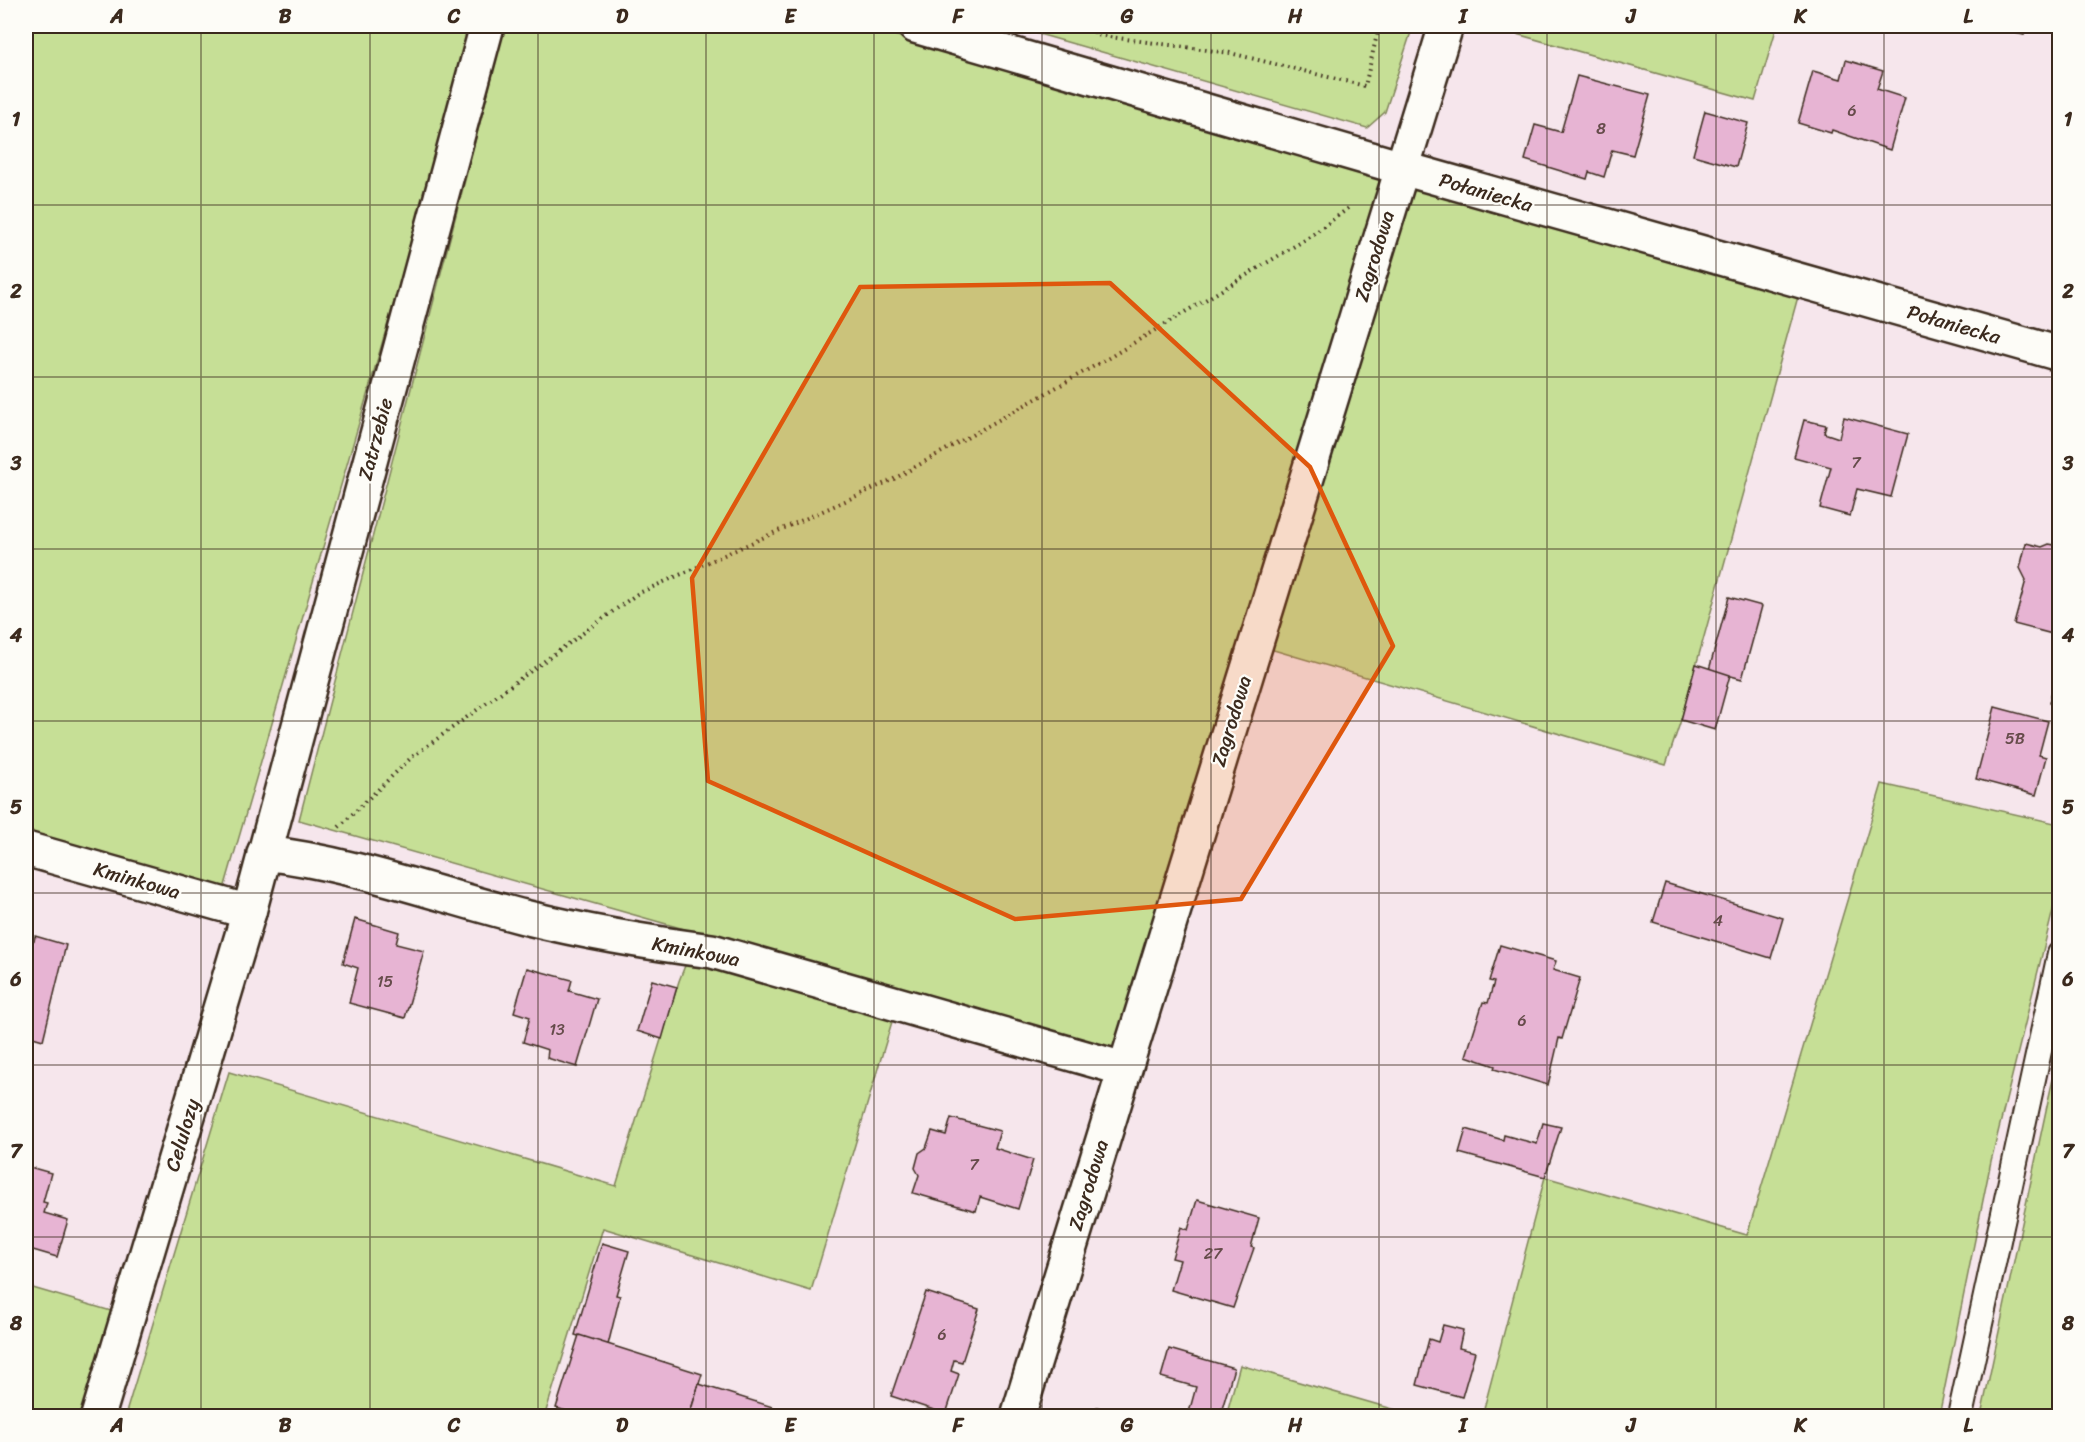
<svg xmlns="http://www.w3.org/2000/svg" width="2085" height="1442" viewBox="0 0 2085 1442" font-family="Sriracha,sans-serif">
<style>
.green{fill:#c6df96;stroke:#80845a;stroke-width:1.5}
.building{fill:#e7b4d3;stroke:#3b2a1e;stroke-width:1.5}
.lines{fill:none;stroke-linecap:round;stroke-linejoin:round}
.lane-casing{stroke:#3b2a1e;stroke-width:28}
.street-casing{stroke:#3b2a1e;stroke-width:38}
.path{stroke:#3b2a1e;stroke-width:4;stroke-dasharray:1.5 4.5;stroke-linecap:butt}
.lane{stroke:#fdfcf7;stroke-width:24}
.street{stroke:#fdfcf7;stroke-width:33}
.marked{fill:#df570d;fill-opacity:0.2;stroke:#df570d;stroke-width:4.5;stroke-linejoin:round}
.grid{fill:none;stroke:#3b2a1e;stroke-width:1.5;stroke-opacity:0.55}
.labels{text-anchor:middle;stroke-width:4.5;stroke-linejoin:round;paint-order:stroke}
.number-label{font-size:16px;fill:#664c4b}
.street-label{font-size:20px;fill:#3b2a1e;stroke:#fdfcf7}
.neatline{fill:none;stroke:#3b2a1e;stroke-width:2}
.grid-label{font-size:20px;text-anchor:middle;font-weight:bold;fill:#3b2a1e}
</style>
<rect width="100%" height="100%" fill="#f6e6ec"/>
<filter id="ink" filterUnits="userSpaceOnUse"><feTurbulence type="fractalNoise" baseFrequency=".0167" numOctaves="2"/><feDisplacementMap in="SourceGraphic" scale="12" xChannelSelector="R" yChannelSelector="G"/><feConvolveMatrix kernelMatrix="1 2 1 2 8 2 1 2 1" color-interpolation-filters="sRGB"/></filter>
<g filter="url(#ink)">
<g class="green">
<polygon points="26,26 474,26 224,889 26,832"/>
<polygon points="505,26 862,26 1385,174 1115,1051 299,820"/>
<polygon points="1011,26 1413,26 1385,112 1367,128"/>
<polygon points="1488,26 1777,26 1755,101"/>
<polygon points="1414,182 1799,293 1681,720 1666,765 1270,649"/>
<polygon points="1882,784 2059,824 2059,886 1991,1161 1939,1416 1482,1416 1545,1177 1747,1235"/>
<polygon points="688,958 894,1015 811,1291 603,1228 546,1411 564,1416 125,1416 229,1072 616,1186 679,981"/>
<polygon points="2059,1053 2059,1416 1981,1416 2048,1101"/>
<polygon points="26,1286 118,1313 85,1416 26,1416"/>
<polygon points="1240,1365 1417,1416 1226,1416"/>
</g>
<g class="building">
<polygon points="1984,26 2026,26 2024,35"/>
<polygon points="1846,60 1883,71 1877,89 1905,98 1890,150 1832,130 1831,133 1798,123 1813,71 1841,79"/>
<polygon points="1577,76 1650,95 1633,155 1612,150 1604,177 1589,172 1587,179 1525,160 1535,125 1561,132"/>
<polygon points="1705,111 1748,123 1736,167 1693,155"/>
<polygon points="1844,417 1908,434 1891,497 1857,489 1850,516 1820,508 1831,467 1794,457 1804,420 1826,425 1824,433 1839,438"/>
<polygon points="2026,543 2042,547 2049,544 2060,546 2060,636 2014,624 2026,580 2020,568"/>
<polygon points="1729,597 1762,606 1742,679 1709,670"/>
<polygon points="1696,664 1730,675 1715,730 1681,720"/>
<polygon points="2059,664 2060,664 2060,706 2049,703"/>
<polygon points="1995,707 2048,721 2039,755 2046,757 2036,795 1976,779"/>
<polygon points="1665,883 1783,918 1771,958 1653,922"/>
<polygon points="355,919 399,932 396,944 424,951 405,1018 349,1003 358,968 343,963"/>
<polygon points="35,936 66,945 43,1040 26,1035 26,939 34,941"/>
<polygon points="1500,945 1556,961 1553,970 1580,978 1562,1039 1559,1038 1548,1085 1494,1069 1495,1066 1466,1056 1483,1002 1488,1003 1494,982 1489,981"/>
<polygon points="527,968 572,980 569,991 597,999 577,1067 547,1058 548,1050 523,1042 530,1017 514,1012"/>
<polygon points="652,980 677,987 662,1039 637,1031"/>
<polygon points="951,1118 1000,1131 995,1148 1033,1160 1018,1209 980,1197 976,1211 913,1193 919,1175 915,1168 919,1153 926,1148 932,1131 946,1135"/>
<polygon points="1543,1123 1561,1127 1545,1177 1459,1153 1466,1129 1503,1140 1504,1135 1537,1144"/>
<polygon points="26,1166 51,1173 43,1202 47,1203 44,1213 68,1220 57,1257 26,1248"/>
<polygon points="1197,1200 1259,1218 1251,1247 1254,1248 1233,1308 1171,1290 1180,1260 1172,1258 1181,1227 1188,1230"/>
<polygon points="602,1243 629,1251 616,1295 620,1296 608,1345 575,1335"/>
<polygon points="926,1292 979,1309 962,1362 954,1360 951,1371 959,1374 946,1414 891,1396"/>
<polygon points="1443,1325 1463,1330 1459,1348 1475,1352 1462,1397 1417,1385 1429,1339 1438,1342"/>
<polygon points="579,1335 702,1374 689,1416 584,1416 556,1408"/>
<polygon points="1169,1349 1234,1368 1220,1416 1188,1416 1196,1387 1161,1377"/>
<polygon points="699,1384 801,1416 689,1416"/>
<polygon points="1097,1407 1125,1416 1095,1416"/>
</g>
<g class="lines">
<g class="lane-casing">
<polyline id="lane" points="1960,1416 2060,954"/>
</g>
<g class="street-casing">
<g id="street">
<polyline points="915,26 1402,168 2060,354"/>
<polyline points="26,849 249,912"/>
<path d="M264,853C352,863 438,895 524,917C585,932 649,943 712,951L1124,1069"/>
<polyline points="98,1416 249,912 487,26"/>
<polyline points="1018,1416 1446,26"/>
</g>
</g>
<g class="path">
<polyline points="1094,26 1095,35 1230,53 1365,86 1379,26"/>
<polyline points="339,827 412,757 637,594 892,480 1112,356 1308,238 1350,207"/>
</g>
<use href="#lane" class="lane"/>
<use href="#street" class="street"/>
</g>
</g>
<path class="marked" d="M1110,283L1310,467L1393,646L1241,899L1015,919L708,781L692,578L860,287Z"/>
<path class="grid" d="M201,26V1416M370,26V1416M538,26V1416M706,26V1416M874,26V1416M1042,26V1416M1211,26V1416M1379,26V1416M1547,26V1416M1716,26V1416M1884,26V1416M26,205H2060M26,377H2060M26,549H2060M26,721H2060M26,893H2060M26,1065H2060M26,1237H2060"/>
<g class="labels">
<g class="number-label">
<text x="1852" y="116">6</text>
<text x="1601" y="134">8</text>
<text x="1856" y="468">7</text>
<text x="2015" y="744">5B</text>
<text x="1718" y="926">4</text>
<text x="385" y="987">15</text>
<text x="1522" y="1026">6</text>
<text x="557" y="1035">13</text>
<text x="974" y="1170">7</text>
<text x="1213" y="1259">27</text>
<text x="942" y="1340">6</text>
</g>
<g class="street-label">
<text transform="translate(1486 192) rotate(16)" y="7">Połaniecka</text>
<text transform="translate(1374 256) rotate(-73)" y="7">Zagrodowa</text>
<text transform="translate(1954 324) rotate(16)" y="7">Połaniecka</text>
<text transform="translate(375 439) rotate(-75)" y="7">Zatrzebie</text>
<text transform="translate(1231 721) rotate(-73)" y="7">Zagrodowa</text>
<text transform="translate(137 880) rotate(16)" y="7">Kminkowa</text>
<text transform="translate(696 951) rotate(11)" y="7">Kminkowa</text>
<text transform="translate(182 1135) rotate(-73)" y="7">Celulozy</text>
<text transform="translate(1088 1185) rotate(-73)" y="7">Zagrodowa</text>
</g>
</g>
<rect width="2085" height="1442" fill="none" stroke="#fdfcf7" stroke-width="66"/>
<rect x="33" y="33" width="2019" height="1376" class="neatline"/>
<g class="grid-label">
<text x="117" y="23">A</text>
<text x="285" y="23">B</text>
<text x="454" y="23">C</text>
<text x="622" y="23">D</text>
<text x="790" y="23">E</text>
<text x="958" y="23">F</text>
<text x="1127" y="23">G</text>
<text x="1295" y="23">H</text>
<text x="1463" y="23">I</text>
<text x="1631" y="23">J</text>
<text x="1800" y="23">K</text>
<text x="1968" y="23">L</text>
<text x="16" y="126">1</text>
<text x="2068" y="126">1</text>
<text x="16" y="298">2</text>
<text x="2068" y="298">2</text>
<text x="16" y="470">3</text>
<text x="2068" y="470">3</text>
<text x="16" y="642">4</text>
<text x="2068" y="642">4</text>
<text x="16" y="814">5</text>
<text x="2068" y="814">5</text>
<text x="16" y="986">6</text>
<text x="2068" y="986">6</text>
<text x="16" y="1158">7</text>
<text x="2068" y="1158">7</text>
<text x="16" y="1330">8</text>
<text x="2068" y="1330">8</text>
<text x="117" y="1432">A</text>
<text x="285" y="1432">B</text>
<text x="454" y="1432">C</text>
<text x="622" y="1432">D</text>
<text x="790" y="1432">E</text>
<text x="958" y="1432">F</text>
<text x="1127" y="1432">G</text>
<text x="1295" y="1432">H</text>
<text x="1463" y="1432">I</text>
<text x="1631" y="1432">J</text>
<text x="1800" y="1432">K</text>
<text x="1968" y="1432">L</text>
</g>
</svg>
